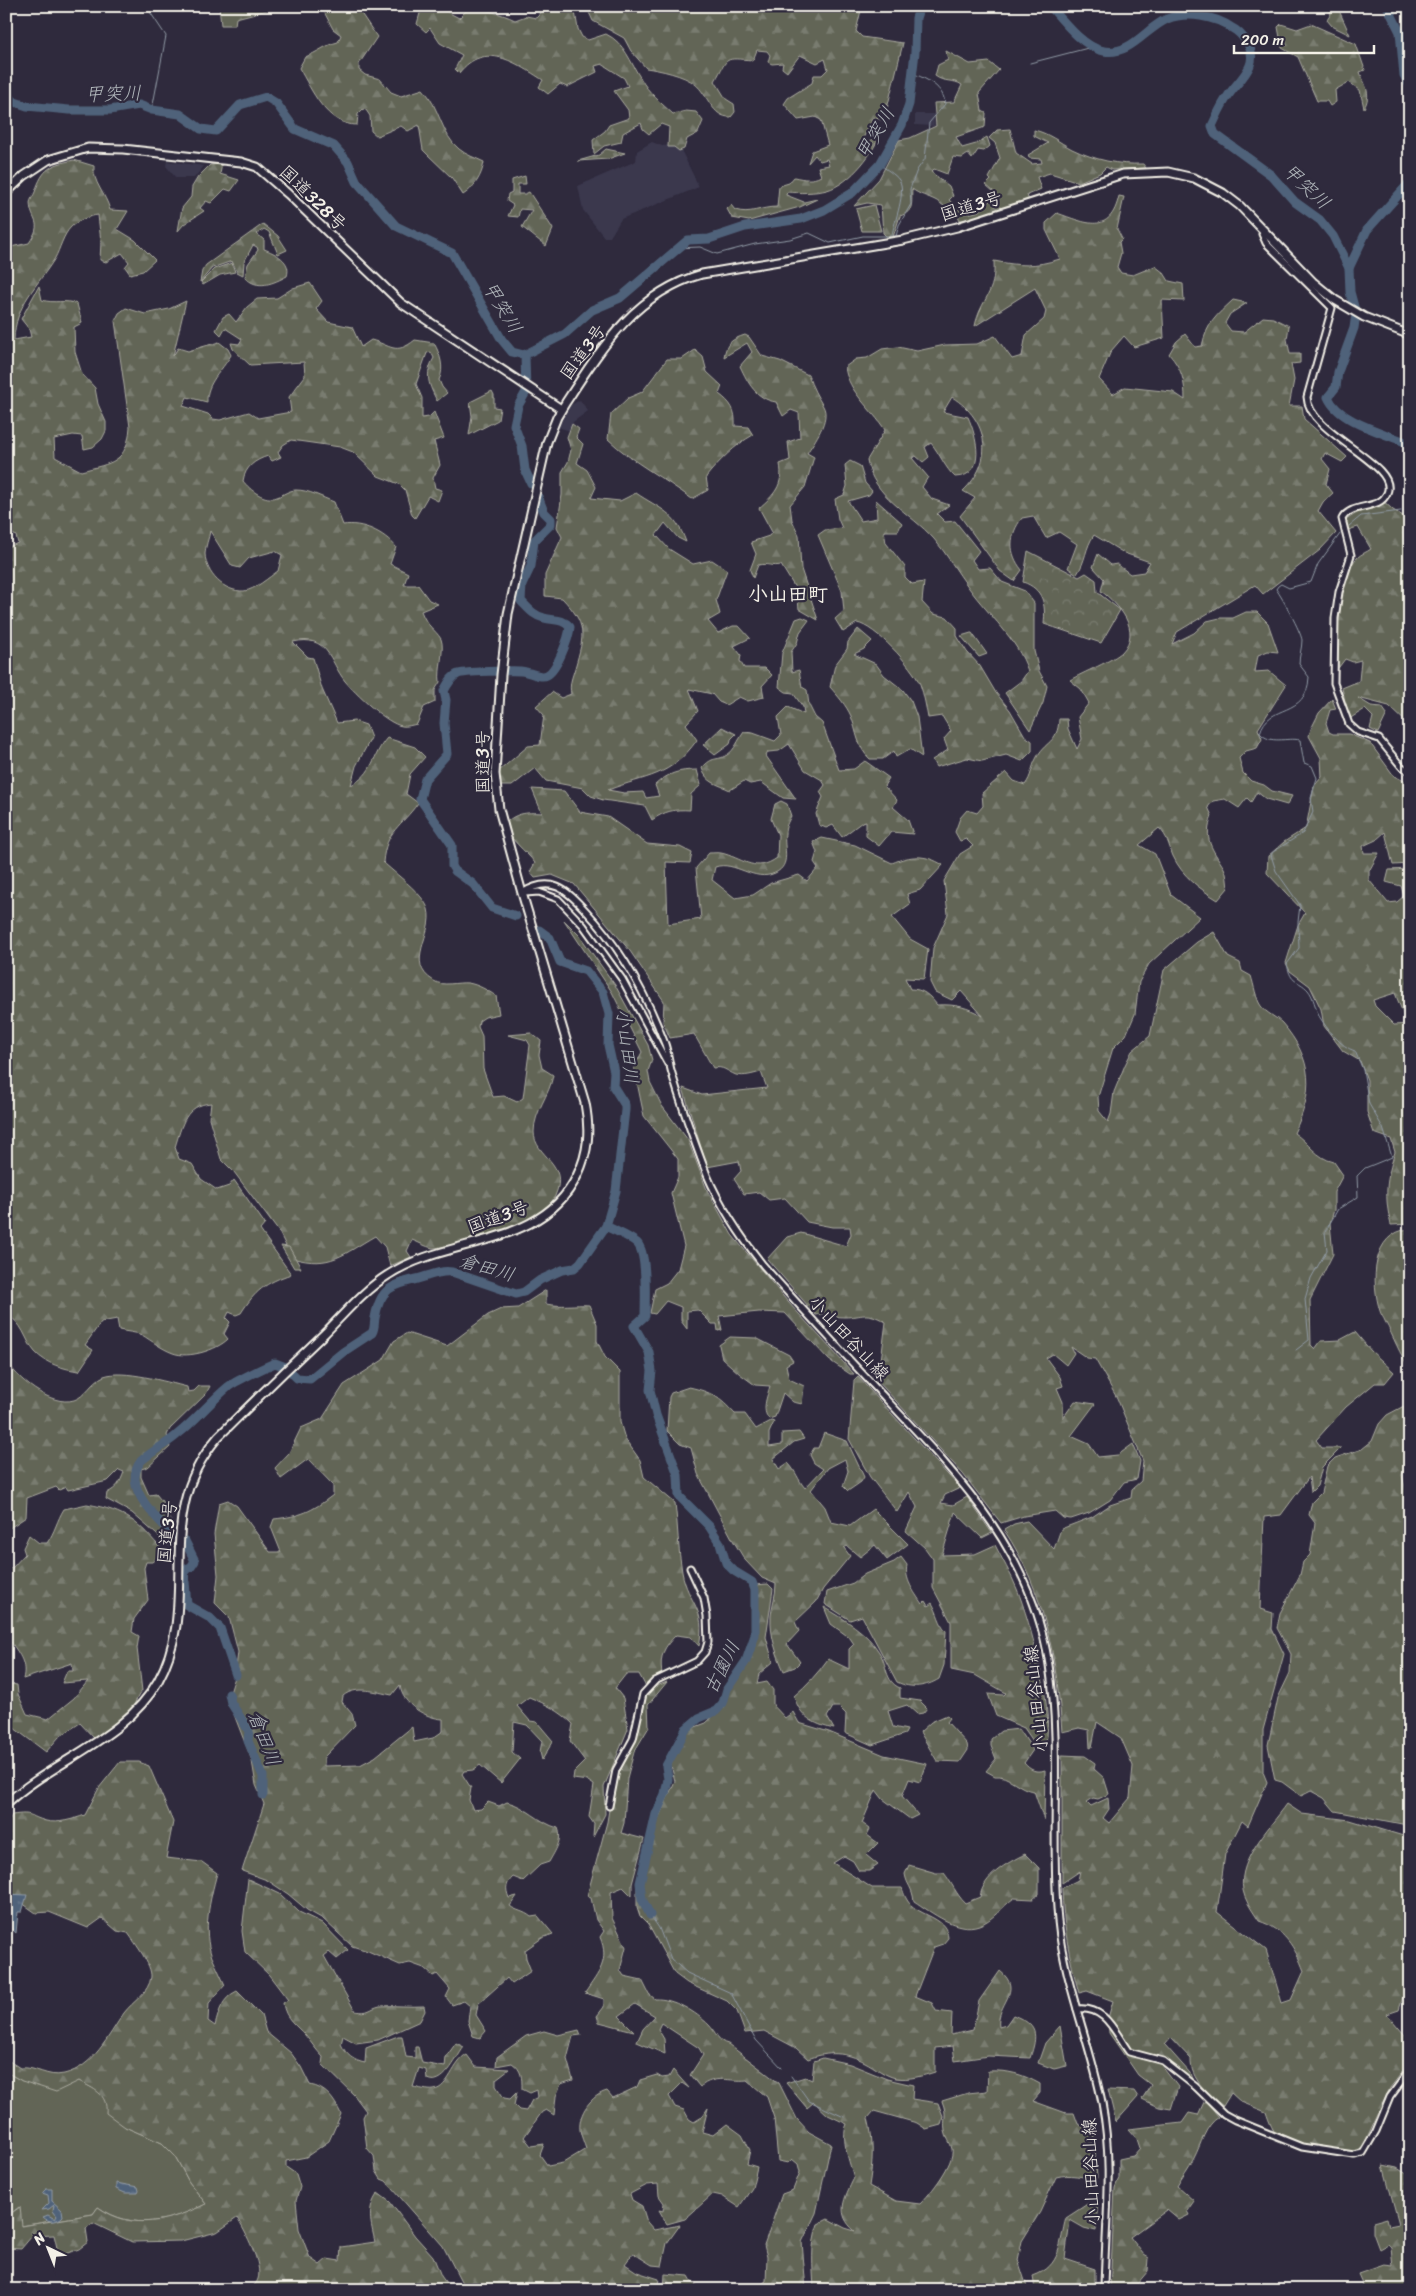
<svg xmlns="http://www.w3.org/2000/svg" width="1416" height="2296" viewBox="0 0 1416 2296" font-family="Sriracha,'Klee One',sans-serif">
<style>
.built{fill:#3b384e}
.grass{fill:#626557;stroke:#ababa0}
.forest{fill:url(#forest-firs);stroke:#ababa0;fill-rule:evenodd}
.cemetery{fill:url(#cemetery-stones);stroke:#ababa0}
.park{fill:url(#park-crowns);stroke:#ababa0}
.water{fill:url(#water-ripples);stroke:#919ba6}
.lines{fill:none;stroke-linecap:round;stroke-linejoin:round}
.stream{stroke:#919ba6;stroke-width:1}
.river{stroke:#4f627a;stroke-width:9}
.secondary-casing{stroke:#f4f1e8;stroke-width:9}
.highway-casing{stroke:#f4f1e8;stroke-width:11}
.secondary{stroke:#2f2a3d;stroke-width:5}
.highway{stroke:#2f2a3d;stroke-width:7}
.labels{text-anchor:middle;stroke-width:4.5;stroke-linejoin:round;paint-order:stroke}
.street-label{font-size:18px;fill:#f4f1e8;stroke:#2f2a3d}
.water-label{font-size:19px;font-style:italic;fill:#b2b8bc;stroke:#2f2a3d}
.quarter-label{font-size:20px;font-weight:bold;fill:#f4f1e8;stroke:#2f2a3d}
</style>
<defs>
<pattern id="forest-firs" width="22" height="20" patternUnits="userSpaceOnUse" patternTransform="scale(1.25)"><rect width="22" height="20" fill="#626557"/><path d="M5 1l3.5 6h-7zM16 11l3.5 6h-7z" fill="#797c6f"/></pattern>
<pattern id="cemetery-stones" width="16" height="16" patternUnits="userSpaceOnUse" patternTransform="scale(1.25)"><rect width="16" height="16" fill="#626557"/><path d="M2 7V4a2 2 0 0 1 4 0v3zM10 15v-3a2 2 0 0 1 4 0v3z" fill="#797c6f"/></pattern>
<pattern id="park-crowns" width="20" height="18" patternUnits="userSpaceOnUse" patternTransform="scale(1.25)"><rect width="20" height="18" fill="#626557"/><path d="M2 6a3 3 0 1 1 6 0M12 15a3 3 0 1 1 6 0" fill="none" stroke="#797c6f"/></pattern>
<pattern id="water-ripples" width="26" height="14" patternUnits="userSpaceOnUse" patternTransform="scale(1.25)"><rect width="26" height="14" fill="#4f627a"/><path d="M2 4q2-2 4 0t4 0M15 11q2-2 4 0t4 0" fill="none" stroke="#69798d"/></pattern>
</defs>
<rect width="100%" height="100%" fill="#2f2a3d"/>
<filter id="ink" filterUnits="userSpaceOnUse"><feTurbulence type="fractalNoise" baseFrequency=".02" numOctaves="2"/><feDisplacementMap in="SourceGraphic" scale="10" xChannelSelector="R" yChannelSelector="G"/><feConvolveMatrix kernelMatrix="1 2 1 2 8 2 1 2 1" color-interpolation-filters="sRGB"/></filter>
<g filter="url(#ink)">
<g class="built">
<polygon points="915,114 934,114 934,126 915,125"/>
<polygon points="652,142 662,146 678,144 699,187 621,219 610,237 604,237 583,210 578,186 636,161 637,151"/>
<polygon points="167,161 204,166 194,178 176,178 166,166"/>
<polygon points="580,400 588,411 573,422 570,431 558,427 571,405"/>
</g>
<path class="grass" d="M6,2072L22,2081H79L100,2092L125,2127L162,2143L175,2156L189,2182L206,2204C171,2221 134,2232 98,2207L93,2214L21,2226L19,2207L6,2217Z"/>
<g class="forest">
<polygon points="219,6 283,6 236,18 235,25 221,25"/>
<path d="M321,6H356L377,37L359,64V70L365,75L380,79L391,92L401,96L423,89C439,106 442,136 459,149C466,155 476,158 484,162C482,176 474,188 463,195L452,178L427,154L423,150L419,125L408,131L401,126L377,136L371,131L370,116L366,110L363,109L358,114L357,125C326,125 312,90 299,68L305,57C317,53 325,45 338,42L341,35L333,29Z"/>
<path d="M422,6H436L459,18L471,6C486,11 501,13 515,20L526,16L536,18L539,15L540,6H574L578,29L582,37L588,40L606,34C625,43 630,62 641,79C648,92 662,104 673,114L686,111L696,112L703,121L698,133L687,139L684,149L679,151L674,147H668L669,127L661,124L649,134L643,129L641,123L623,133L621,142L604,146L594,154L593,140L605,131L609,125L629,118L628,110L614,91L628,86L624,78L602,64L595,66L597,72L567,87L560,84L548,94L539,87L543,80C516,63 485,40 459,73L455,69L462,55L440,43L430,28L426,32L417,24Z"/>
<path d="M586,6H862L856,31L862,37L903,43L884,121L874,117L862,140L867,144L882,128C877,150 850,184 827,190C815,193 799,193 787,192L786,195L804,202L817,199L800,207L749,221L732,218L727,209L731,205L735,210C751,215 760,207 777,207L779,186L789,183L794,177C804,179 812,181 821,176L818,167L829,165L827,159L820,161L815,155L808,163L812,151L828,145L821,120L815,117L798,120L784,104L788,98L812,83L814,75H822L828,69L825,59L817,63L800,55L787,72L782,68L783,63L772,64L768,62L770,55L767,51L757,50L753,60C723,58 729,56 715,81L726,99L734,104L735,112L731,117C712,118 708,94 695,84C684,75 660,70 646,68L631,51L624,38L593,21Z"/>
<polygon points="1309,6 1337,6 1350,35 1332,26 1327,20 1331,14 1328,7"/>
<path d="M1281,24L1297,29L1311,24L1356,44L1365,70L1360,72C1365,86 1372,94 1364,108L1360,90L1349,82L1335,90L1336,102L1330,106L1327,101H1317L1298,57L1282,48L1278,27Z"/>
<path d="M946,51L970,64L989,62L999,70L979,93L982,111L986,113L985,127L956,137L962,148L976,144L987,137L990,146L984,151L978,150L972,159L968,154L962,158L953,157L947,174L934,169L931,172L949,186L953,196L949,200L963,213C980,215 987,207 994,192L986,185L991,180L989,178L1000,158L995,143L989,138L997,130L1010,129L1016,153L1032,164L1042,163L1041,159L1029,158L1028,155L1048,143L1034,136V130C1048,133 1059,142 1072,149C1095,160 1118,165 1143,164L1146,168L1112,170L1106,167L1100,173L1079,182L1050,173L1037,177L1041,189L1027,195L1029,201L964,220H960L956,212C946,210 943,204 935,200C927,196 920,195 912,189C911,203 915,211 900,216L893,237L886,236L883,233L881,205L867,203L854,206L879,179L899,140L910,138L936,126L934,103L954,102L962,85C954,79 944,83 935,76L938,65L948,60Z"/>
<path d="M74,160L94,166C92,182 106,194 110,210L128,211L117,229L135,240L155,260L143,271L130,274L125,267L129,262L122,253L106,262L100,260L101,242L98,215C89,216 78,220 71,227C63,235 60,249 55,258C38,286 15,304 14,340L31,337L29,329L21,319L39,286L42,300C54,304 65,299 77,304L82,323L74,327L75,352L82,374L95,388L98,404L106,422V431L102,439L93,447L84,449L82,436L73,435L54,439L55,457L81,471C112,463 127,463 130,427L115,321L119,313L126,308L145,314L169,309L186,301L173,356L178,348L188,351L219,342L228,349L231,355C222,371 206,383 207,402L187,397L183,406L208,414L213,419L220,420L249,412L258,418L291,412L289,397L305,376L304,362L250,365L233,349L231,343L239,344L242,339L225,328L221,335L216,330L223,317L229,314L236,322L247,307L257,299L277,298L293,288L310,283L322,301L316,309L328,322L352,327L361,347L371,340C391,345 395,356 415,340L434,343C440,354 445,368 439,380L442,387L447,393L437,401C429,385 424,375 434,358L431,352L427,353L416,384L422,398V418L429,417L434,412L444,438L434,441L440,465L433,478L435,488L442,490L438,501L428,496L415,518L412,515L405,490L399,484L378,476L353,452L340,447L291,440L283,445L278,452L281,457L272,461L268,456C255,460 245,467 243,481C250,490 265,502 277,497C283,495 289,490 296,490C309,490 321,497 334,502L343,525C362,522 384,532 396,547L390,564L408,573L404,585H418L429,600L438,604L421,611C427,627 435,629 441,639C445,649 438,669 440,682L435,690V702L424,707L417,724C412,725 406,727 402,726C387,724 355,693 345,681C329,661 329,634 293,642L308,657L313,658L322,689L337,723L354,721L366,725L371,738L356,766L351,785C374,774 372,755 387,738L415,747L425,757L410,774L406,794L418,803C401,827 386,830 383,862C394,873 424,894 428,909C435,933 403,963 434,981C443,987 457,982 468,983C479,985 487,990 496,996L499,1014L485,1017L479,1021L478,1027L482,1036L483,1069L493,1097L504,1096L517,1102L523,1098L530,1045L527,1040L508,1035L531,1033L541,1041L539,1055L542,1068L553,1075C550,1095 534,1111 534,1132C534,1157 570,1162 555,1196C551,1205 538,1217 528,1222C519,1226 440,1249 433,1248C426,1247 418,1242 412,1240L407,1251L411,1257L390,1266L385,1247L375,1236C343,1254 331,1269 292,1258L279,1232L234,1172L221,1159L209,1118L211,1103C185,1105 182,1125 175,1147L179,1159L192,1164L201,1179L217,1190L229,1186L234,1180L265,1224L260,1230L291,1274C265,1283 255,1291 241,1313L236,1315L229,1312L226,1318L230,1322L224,1334L228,1339C217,1350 188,1359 173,1353C162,1349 152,1341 142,1335C135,1332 126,1332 119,1330L117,1319L101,1322L85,1345L93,1350L79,1371C64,1369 46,1364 35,1352C25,1341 23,1321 6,1315V548L18,543L16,536L6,530V248L29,243C44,221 31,222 30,203C30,200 34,195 35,192C43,168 50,165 74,160ZM210,531L232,566L240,568L249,558L275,551L282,555L278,571C269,577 255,590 244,591C224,592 206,574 205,554C205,547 209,538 210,531Z"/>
<polygon points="222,164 220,174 239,180 231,191 225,189 211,203 206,201 200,208 204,211 184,224 178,231 182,208 191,197 192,187 198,177 210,165"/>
<polygon points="525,176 526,184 518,184 518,194 525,194 529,192 553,229 546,246 522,227 532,210 520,209 518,217 508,216 513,205 507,201 508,194 512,192 512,180"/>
<path d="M1119,196L1124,197L1117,229L1122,239L1119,242L1121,253L1117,267L1121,273L1133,275L1155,266L1164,273L1169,281L1183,284L1184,301L1162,300L1164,338L1134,347L1124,336L1111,351L1099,379L1113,394L1125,387L1173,392L1185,400C1185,381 1182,369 1169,354L1176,342L1185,334L1195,347L1202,346C1207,323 1216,316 1233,300L1247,303L1230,314L1225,323L1231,331L1244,332L1263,317L1273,318L1289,326L1287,339L1290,354H1300V363L1291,364L1294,380L1289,406H1302L1304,419L1347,457L1342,462L1325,453L1322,459L1330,469L1326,484L1333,493L1323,502L1318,511L1336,533L1320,550L1263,594L1255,585L1177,632L1172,644L1194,633L1207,621L1220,618H1233L1246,612H1257L1268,623L1278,652L1268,651L1258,655L1255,672L1269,671L1286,685L1258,729L1262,739L1257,748L1246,751L1239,758L1243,773L1251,781L1264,785L1272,791L1292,796L1287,805L1266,799L1257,792L1251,802L1247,798L1239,808L1225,799L1213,801L1208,807L1212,816C1203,840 1212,848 1224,868C1227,873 1227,882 1228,888L1218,900C1200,889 1182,876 1173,856C1168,844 1168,837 1159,828L1139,845L1155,854L1171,895L1200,917L1149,964L1139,982L1135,1014L1126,1035L1113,1048L1098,1097L1099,1111L1108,1122L1111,1114L1114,1092L1125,1065L1132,1051L1150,1036L1164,970L1197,942L1214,932L1228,957L1240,963L1242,971L1251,976C1254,985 1256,999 1261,1006C1266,1013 1276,1017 1282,1023C1314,1060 1314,1092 1294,1133C1309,1143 1316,1158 1334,1162L1343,1175L1334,1192V1210L1330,1223L1333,1254L1310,1300L1311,1345L1315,1349L1321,1341L1340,1340L1355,1332L1371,1351L1394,1372L1385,1383H1375L1346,1407L1316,1440L1322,1448H1341L1322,1467L1317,1486L1311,1492L1309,1477L1281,1515L1264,1517L1260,1609L1273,1613L1272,1629L1284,1654L1263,1730V1772L1267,1782L1248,1826L1242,1821L1225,1854L1217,1912L1266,1950L1282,2003L1291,2000L1304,1971C1295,1947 1284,1929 1259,1921C1254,1913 1248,1905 1245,1897C1232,1864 1270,1828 1287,1804L1302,1814L1350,1820L1410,1838V1999L1403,1997L1399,2010L1387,2014L1410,2041V2062L1390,2088L1363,2146L1354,2153C1338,2150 1294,2149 1281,2139C1273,2133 1269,2121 1266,2112L1241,2102L1231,2093L1223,2106C1209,2095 1190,2079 1191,2059L1171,2038L1165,2045L1190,2073L1193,2083L1170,2062L1154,2054L1150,2057L1161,2065L1178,2087L1171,2109L1159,2107L1142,2099L1151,2085L1138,2075L1109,2033L1108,2018L1113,2001L1087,1991L1079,1993C1069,1958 1063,1924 1062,1888L1078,1880L1080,1871L1062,1883V1755L1085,1756L1095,1763L1094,1769L1104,1778L1109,1794L1098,1799L1093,1798L1087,1802L1091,1806L1108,1798L1109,1809L1103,1818L1109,1823L1130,1798L1133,1766L1121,1738L1097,1722L1092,1747L1090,1748L1089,1730L1079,1728L1062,1732C1057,1660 1045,1591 1004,1530L1014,1524L1027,1521L1054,1549L1061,1529L1092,1517L1110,1505L1131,1498L1132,1489L1141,1481L1143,1461L1117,1398L1095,1359L1087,1358L1071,1347L1074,1353L1066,1365L1053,1354L1046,1358L1060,1377L1063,1386L1057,1388L1063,1402V1418L1075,1401L1095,1404L1071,1436L1089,1444L1098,1457L1118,1455L1133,1444L1140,1461L1137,1479L1124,1482L1110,1500L1089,1513L1071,1519L1063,1518L1055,1511L1024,1516L1001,1523L963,1474L874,1377L873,1372L880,1368L886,1322C865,1310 864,1317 844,1317C832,1317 830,1312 816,1315L767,1259L787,1237L801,1233L846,1246L851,1234L850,1227H832L807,1222L785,1198L769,1200L759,1192L744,1194L734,1179L741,1171L739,1161L707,1167L683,1088L702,1095L767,1088L761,1072C753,1074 745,1077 736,1075C726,1071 724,1066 713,1068L694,1034L670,1038L663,1022L664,1001L630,951L574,884L552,875L535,878L530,872L535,863C526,851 509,839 504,825C514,813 526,812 542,813L532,789L564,791L580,812L608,817L647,844L680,847L692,853L690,863L666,862L668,924L701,919L696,868L709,853C714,853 720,852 725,854C745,860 756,873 777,858L778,835L771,819L775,804L781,801L787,804L791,816C788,822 785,827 785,834C783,848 792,865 775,873C754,883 735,860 715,867L712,880L735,898L753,895L771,883L799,875L807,881L818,868L814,862L817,852L813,842L822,838L855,845L892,863C911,855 925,854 943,865L920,890L907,894L910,904L892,917L910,939L928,949L924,979L905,978L910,989C923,989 929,995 937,1005C956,1004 967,1007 983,1016L961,991L952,1000L935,992L930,982L933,948L948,914L944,881L960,854L973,846L966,839L960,841L955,832L960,818L967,810L977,813L983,806L982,793L1006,772L1014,781L1025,785C1032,776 1031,768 1036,759C1045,740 1058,744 1059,719H1067L1068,729L1077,749L1082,739L1078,717L1089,703L1081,689L1070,680C1082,673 1114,660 1122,652C1143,630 1118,604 1101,591L1104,579L1093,567L1098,554L1111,565L1117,564L1130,574L1144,572L1150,562L1124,553L1094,535C1085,548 1086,561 1077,574L1068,568L1077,544L1059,532L1046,538L1033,516L1022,518C1009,535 1008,553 1022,570L1014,581L1000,571L960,516L975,498L963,491C995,461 989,420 952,397L943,412L968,417C976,435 988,476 955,477C945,468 940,454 931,443L925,447L929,457L923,462L916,456L912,458L928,477L922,487L932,499L949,505L937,514L945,522L955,521L979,551L972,560L978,569L990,568L1002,582L1025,591L1034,603V651L1039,671L1047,686L1043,703L1030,730L1005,693L1021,681L1028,671C1017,638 989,616 969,588C957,572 947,554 934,539C910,512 873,497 867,460L885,430C872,409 848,392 845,367L856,359L867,358L882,349L898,347L917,351L945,345L977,344L995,336L1012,359L1022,356L1026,335L1044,319L1046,311L1035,288L975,326C981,298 996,295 994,261C1021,266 1034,267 1060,259L1046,230V223L1057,213C1086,223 1110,236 1119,196Z"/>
<path d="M263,224L278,236L287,250L278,254L269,232L264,229L257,234L264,240V249C275,253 292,261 287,276C274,283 257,291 245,277L248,264L258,250L257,247L253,245L244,262L243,275L237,272L232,261L212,268L200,282L202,271L206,265Z"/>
<path d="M745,335L749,337L762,356L780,361L808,375C812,387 817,396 823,406C831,419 814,442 807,453L814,457L805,487L790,505L792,520L799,535L801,569L818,620L799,609L797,591L781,565C773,567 767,563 758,565L753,578L750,570L756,554L751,542L769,536L772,532L759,508C774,495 784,485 780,464L790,460L788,442L800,438L799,413L791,410L783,416L776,402C756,399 748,383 740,366L752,352L747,343L724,357C726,343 732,339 745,335Z"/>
<path d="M695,350L703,357L707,372L722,386L719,394C731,403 736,410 735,426L748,427L753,435C735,445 719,461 706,477L708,490L692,499C664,478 633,463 608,439L611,414L628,398L642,392L667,359H682Z"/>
<path d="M572,424L579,429L576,437L583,444L577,463L587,470L596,487L591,498L620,501L636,493C661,510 675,511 686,542L678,538L665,523L656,535L669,549L693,564L712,560L727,570L716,600L720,614L708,621L718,633L733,626H739L750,638L734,646L741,655L740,661L744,668H765L772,675L762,686L764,697L748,701L739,697L726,705L719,702L712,694L689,689L698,711L686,724L697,740C670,778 647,775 608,790L624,793L643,792L646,798L659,796L655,785C668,773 679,770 697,770L701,785L691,794L690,810C674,809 665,811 652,820L645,806L603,800L591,796L583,788L546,781L535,768L512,786H500L499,771L528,746L540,745L544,715L536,706L552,692L561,698L571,694C569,684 572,678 575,668C585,634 587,624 562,598L545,596V575L562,537L557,527L562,495V472L568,462L571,450L567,437Z"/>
<path d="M850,461L860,466L865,483L872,491L869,495L848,501L861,521L877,518L876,500L902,523L898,531H884L886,543L905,567V577L912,584L924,582L922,602L933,614L947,617L957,628V636L967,652L980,666L996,693L1010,710L1025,736L1032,741V751L1022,761L1006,755L982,761L967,758L936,767L932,760L948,750L944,739L951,731L942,716L928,718C926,707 924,695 920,684C912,666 875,626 857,623L843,632L835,619L844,611L842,591L818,535L825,530L842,528L838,519L835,499L844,495L847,486L845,465Z"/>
<path d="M1380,498L1393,510L1410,520L1403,533L1410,559V726L1389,706L1358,698L1371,706L1382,707L1387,714L1378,733L1370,729L1373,717L1365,709L1349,719L1342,688L1359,681L1361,660L1353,662L1345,659L1336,671C1336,647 1339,572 1358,557C1361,554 1367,552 1371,549L1358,527L1348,530L1346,520Z"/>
<path d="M802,617L809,620L800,632L797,643L791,652L792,672L799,670L802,687L807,690L809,705L815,717L822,723L839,770L854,769L865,761L889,778L884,786L897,800L893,807L908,820L913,834L891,832L879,846L866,836V821L862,822L842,837L833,825L826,828L819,825L816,814L823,797L820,792L825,785L822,780L805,770L789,744L779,751L768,752L766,756L796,799L783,798L761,782L750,784L744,781L730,790C718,784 706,783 702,768C714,755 715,762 727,755C735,750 738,740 744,732L753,733L775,741L781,735L778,717L788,707L804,714L803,707L793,693L786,692L779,687L782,653L796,619Z"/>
<path d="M858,629L872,641L864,649L854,654L876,664L884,675L903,690L911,701L917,717L922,757L910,749L896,757L894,751L883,759H870C857,747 857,732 851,716C846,705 838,696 830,687L835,665L847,649L848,642Z"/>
<path d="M1332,699L1336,709L1330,710L1326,723L1329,732L1333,734H1349L1370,743L1394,776L1410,784V864L1393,865L1385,832L1376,840L1363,846L1364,853H1379L1369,871V880L1388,903L1397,902L1404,896L1401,886L1386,882L1389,870L1410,869V1020L1406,1021L1395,993L1373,1000L1375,1006L1394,1025L1410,1024V1224L1391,1225C1384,1196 1386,1180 1395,1152L1391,1139L1374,1133L1367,1112V1080L1360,1061L1343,1051L1324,1026L1321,1009L1310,986L1290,971L1286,963L1298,925L1305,913L1267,873L1268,856L1284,842L1306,828L1314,786L1322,777L1321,758L1309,736L1311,729L1319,713Z"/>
<polygon points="722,727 736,734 731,739 730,744 715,755 703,745"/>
<polygon points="564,920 579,935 615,985 648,1045 652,1060 648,1071 650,1082 662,1106 688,1140 707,1190 732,1235 788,1302 854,1374 850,1374 829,1360 785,1313 759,1312 719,1316 722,1330 718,1331 717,1324 712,1324 698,1310 687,1311 687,1329 681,1321 681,1307 666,1301 655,1314 650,1313 655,1289 667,1283 678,1269 684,1246 671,1193 678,1177 678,1159 644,1116 634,1068 642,1052 612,992"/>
<path d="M1410,1229V1369C1399,1353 1394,1338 1385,1321C1384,1318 1381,1315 1380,1311C1371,1283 1371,1232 1410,1229Z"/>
<path d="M546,1290V1304C561,1307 575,1304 589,1305L597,1324V1341L605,1357L620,1372V1422L625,1439L640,1460L644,1477L675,1503C678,1526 678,1549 682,1572C688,1604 707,1607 699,1646L691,1637L676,1635C664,1647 659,1656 662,1674L645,1685L639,1674H626L615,1688L623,1698L628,1729L604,1787L605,1814L593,1837L594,1824L589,1817L594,1785L588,1781L573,1779L574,1772L585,1761L570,1741L573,1724C560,1711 546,1704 529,1697L517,1706L530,1721L537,1722L553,1741L542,1760L540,1752L542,1741L527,1725L514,1722L512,1752L520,1759L501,1783L480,1765L473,1770L464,1771L462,1774L471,1788L469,1800L473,1810L481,1809L488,1802L499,1806L507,1802C526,1806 539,1823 558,1828C563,1840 555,1851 549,1862L540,1865L523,1881L513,1877C506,1884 505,1888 509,1898L517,1896L510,1906C516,1911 524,1911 531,1917L538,1916L553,1934L542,1938L525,1950L526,1958L531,1971L512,1984L507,1978L478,2004L476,2015L486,2031L480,2038L473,2036L468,2021L470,2006L464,2001L452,2005L446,1997L450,1989L437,1974L433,1976L424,1968L410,1963L400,1965L368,1951L352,1946L323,1919L307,1910L288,1894L267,1880L242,1871L264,1804L256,1785L252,1761L228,1699L235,1677L238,1652L229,1617L215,1603L218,1575L214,1534L219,1503L228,1500L237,1506L270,1552H281L271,1527L274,1519C301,1516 311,1512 333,1495V1485L308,1459L281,1479L275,1468L289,1453L301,1428L322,1419L344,1385L383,1360L394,1341L407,1333L447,1346L488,1315L501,1309L518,1308ZM400,1685C402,1705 426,1718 443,1719V1731L433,1738L414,1742L412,1727L375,1757L360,1765L324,1766V1757L355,1725L352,1714L342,1702L343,1696C356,1685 376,1692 392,1695Z"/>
<path d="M730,1337L756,1338L789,1355L793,1361L786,1365L789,1379L804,1386L802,1404L793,1402L783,1393L775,1417L769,1419C761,1410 767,1397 770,1386L755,1385L740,1374L722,1358L719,1345Z"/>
<path d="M6,1359C15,1378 51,1407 74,1400C85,1397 92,1381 104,1376C123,1369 167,1382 187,1387L188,1392L194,1391L199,1386H210L206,1394L170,1429L167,1435L170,1447L148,1467L141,1469V1477L149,1495L156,1494L165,1505L167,1516L172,1522L171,1547L132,1513L106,1499L107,1493C117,1488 120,1483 124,1472L119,1470L108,1481L68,1490L66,1487L59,1490L56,1487L27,1498L26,1517L8,1529L6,1526Z"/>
<path d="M858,1377L960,1488L945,1495L941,1503L953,1505L967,1497L992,1533L982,1538L955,1512L942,1555L975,1554L995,1545C1002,1559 1011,1574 1017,1589C1029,1618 1059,1723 1043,1750L1040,1751L1024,1728L996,1716L988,1694L1004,1695L1006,1693L975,1675L951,1670V1622L933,1588V1559L925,1548L906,1531L917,1507L909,1492L897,1512L870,1477L849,1439L854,1381Z"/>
<path d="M689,1387C712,1392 719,1397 735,1414H745L756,1429L771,1421L774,1422L769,1433V1447L782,1445V1433L799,1432L804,1439L794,1442L773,1459L779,1469L788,1463C796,1471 798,1480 805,1488L823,1469L814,1463L810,1455L814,1448H818L824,1433L847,1441L864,1477L861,1482L848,1491L843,1486L848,1471L845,1459L828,1468L811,1490L825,1507L831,1522L850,1526L873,1509L908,1544L887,1560L875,1545L860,1557L847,1546L844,1548L850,1556L823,1589L816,1602L795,1622L799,1631L787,1644L800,1662L795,1667L784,1671C776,1653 770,1635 771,1616C772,1605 776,1595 776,1584L762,1578L745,1560L734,1542L698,1474L691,1448L680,1444L667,1431L669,1397L671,1393Z"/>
<polygon points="1404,1406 1410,1421 1410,1456 1402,1475 1410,1507 1410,1565 1406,1573 1410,1578 1410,1588 1406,1589 1410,1602 1410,1622 1406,1624 1410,1630 1410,1828 1402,1824 1335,1811 1324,1798 1311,1791 1301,1796 1282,1782 1275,1780 1268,1745 1278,1698 1290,1673 1291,1654 1277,1628 1280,1613 1300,1575 1303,1562 1310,1555 1315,1523 1309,1515 1312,1502 1321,1493 1327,1466 1335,1458 1362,1449 1372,1441 1379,1424 1387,1415"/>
<path d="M87,1504C127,1511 138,1522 164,1552L152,1562H146L144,1568L148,1600L134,1619L132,1632L139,1636L137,1648L142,1691C137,1696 136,1702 132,1708C121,1721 108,1729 94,1738L80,1723L59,1737L46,1752L6,1722V1704L10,1684L17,1685L18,1694L27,1714L48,1719L74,1698L88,1681L62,1683L67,1671H73L72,1663L23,1679C27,1664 20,1655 11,1642L6,1644V1570L12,1568L25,1554L23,1548L29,1535L39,1543H47C55,1532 57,1520 64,1509Z"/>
<path d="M901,1557L907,1565C904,1579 914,1592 922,1604L925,1601L928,1606L932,1603C938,1613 939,1623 946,1631L944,1665L939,1679C926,1687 911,1689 897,1682L862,1616L850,1620L825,1604L827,1592L853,1583L865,1574L894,1562Z"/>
<path d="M768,1584L773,1589L766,1637L773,1662L759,1674L757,1684L767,1682L773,1690V1705L785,1718L793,1712L799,1723L829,1732L884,1755L927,1764L920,1782L909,1779L902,1796L918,1815L910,1819L883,1799L876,1790L862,1823L870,1829L867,1835L878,1843L866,1855L878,1865L869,1871H859L853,1861L844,1856L833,1863L872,1888H902C904,1894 906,1900 911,1905C924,1917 947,1918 948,1938L943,1944L934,1947L915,1996L932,2003L936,2011L952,2013L951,2035L973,2030L979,2001L1000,1971C1025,1991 995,2004 999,2027L1006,2025L1013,2015C1038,2025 1038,2034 1030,2058L988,2056L955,2061L953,2046L935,2048V2072C922,2076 909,2080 896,2078C885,2076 875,2067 865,2062C846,2052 828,2051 808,2059L796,2048L764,2031L745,2033L737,2011L727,2001L687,1983L675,1974L648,1924L640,1916L637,1907V1882L647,1844L675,1781L671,1765L677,1749L690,1729L706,1723L719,1711L729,1683L747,1657L752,1643L759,1594L755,1585Z"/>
<path d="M824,1607C844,1619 867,1632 879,1652C888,1665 884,1681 900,1688V1698L920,1701L927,1708L923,1713L917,1714L907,1705L888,1711L893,1727L907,1730L905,1734L872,1745L845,1733L846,1714L839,1707H833L827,1717L834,1729C813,1724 800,1717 794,1696C807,1685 818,1673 828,1659L849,1669V1649L854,1644L850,1638L831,1624Z"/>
<path d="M667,1682L648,1705L649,1727L634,1752L627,1778L624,1823L621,1833L644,1839L632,1884V1896L623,1887L611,1892L612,1918L626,1947L620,1970L624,1976L642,1980L649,1994L655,1999C673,1998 696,2012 709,2025C716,2032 718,2042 728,2044L779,2083L797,2119L809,2132L831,2144L816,2213L802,2242L806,2290H758L759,2286L766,2281L767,2257L764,2245L782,2194L793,2190L800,2172L798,2164L792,2159L788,2163L778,2161L774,2118L767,2097L747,2080C730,2082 715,2074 700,2087L690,2075L703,2055L699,2048L661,2023L658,2029L664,2039L665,2054L637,2042L643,2029L655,2016L635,2004L619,2016L634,2031C621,2028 612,2025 599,2022L597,2016L604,2007V1999L585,1993C599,1972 610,1961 600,1937L604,1931L596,1920L591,1898L587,1896L607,1822L614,1779L632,1738L646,1694L654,1687Z"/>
<polygon points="947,1715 950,1718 947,1722 967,1744 968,1750 960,1762 937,1761 920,1732 931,1722"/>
<path d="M1019,1729L1033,1750L1024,1763C1030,1770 1036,1773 1045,1770L1044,1820L1034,1791C1020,1790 1008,1774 995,1776L986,1771L996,1759L991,1746V1739L1001,1731Z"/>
<path d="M120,1762H139L149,1766L173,1822L166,1858L202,1862L217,1873C210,1900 202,1930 212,1957C216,1966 221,1976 225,1985L209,2003L208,2021L215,2026C219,2011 222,1998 237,1991L261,2015L266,2032L291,2053L301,2067L310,2085C326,2088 334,2099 341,2114L329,2141L306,2157L286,2161V2167L296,2174L300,2187L296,2201L299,2229L310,2258L320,2265L327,2259L340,2261L341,2247L375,2242C371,2223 366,2210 378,2193L390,2202L415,2236L433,2256L441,2276L449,2287L462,2283L443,2246L386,2181L381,2179L376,2171L374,2156L367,2148L363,2117L366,2111L354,2095L322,2064L323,2057C316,2050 311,2042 305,2035C296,2025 285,2019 283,2003L288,2000L269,1975L245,1952L242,1931L248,1879L280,1894L299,1912L322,1923L348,1950L337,1959L329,1952L324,1956L355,2011C369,2014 370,2008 380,2006C394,2005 410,2007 424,2006L425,2011L420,2021L378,2040L356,2043L343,2036L341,2044C346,2055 354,2061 365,2063L366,2048L398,2036H402L406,2057L415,2058V2047H418L422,2063L445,2067L446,2057L456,2043L464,2047C455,2059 444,2087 427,2079L426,2070L419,2068L413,2087C419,2088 428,2091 434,2090C449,2088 453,2062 467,2055L476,2067L509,2069L496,2079V2086L504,2098L510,2099L517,2092L514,2105L519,2110L526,2111L532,2100L538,2097L537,2090L530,2093L522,2089C522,2077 522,2070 512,2063L496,2066L497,2057L526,2036L544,2031L558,2035L579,2030L581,2035L573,2036L567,2059L573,2080L561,2084L556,2096L554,2115L546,2110L542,2112L524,2137L531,2146L544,2144L540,2155L548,2166L563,2163L586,2149C584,2143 581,2136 580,2130C578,2113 592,2095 607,2091L613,2098L637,2087L640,2080L657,2075L662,2078L669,2077L673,2070L689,2088L682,2083L669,2096L675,2107L684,2110L689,2119L694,2122L702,2117L708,2108L702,2132L713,2135L727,2124L742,2135L750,2150L747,2164L757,2167L752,2188L739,2207L722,2196L713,2194L685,2219L667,2224L659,2210L663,2211L664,2203L659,2196L658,2184L647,2185L630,2194L632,2200L642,2206L647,2222L654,2230L680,2225L667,2243L662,2266L652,2265L633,2253L625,2264L637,2272L659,2279L657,2290H252C253,2285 257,2283 258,2279C263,2265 245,2231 237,2218L217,2232L181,2241L132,2242L93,2223L86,2228L88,2242L79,2249L59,2256L54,2235L32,2236L21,2249L6,2248V2217L20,2207L22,2226L93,2214L98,2207C133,2232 170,2221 206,2204L189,2182L175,2156L162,2143L125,2127L106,2113C108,2094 94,2089 79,2081L56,2092L22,2081L6,2072V2059L20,2068C36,2066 47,2078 64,2074C94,2067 108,2036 124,2013C133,2001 149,1993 151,1977C152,1965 135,1943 128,1933L117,1931L102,1918L88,1928L49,1912L36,1913L22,1903L6,1898V1826L12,1815C34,1812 28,1816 46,1821C58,1824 74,1819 85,1815L99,1788Z"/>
<path d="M1025,1854L1039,1868V1894L1033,1899L1014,1898C1003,1906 992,1921 979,1925C957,1933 931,1912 914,1901C912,1886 907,1886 905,1874L909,1865L936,1873H944C952,1883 956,1894 965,1903L980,1897C983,1876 1007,1863 1025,1854Z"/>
<polygon points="1060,2026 1067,2066 1054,2069 1038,2063 1045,2043"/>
<path d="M823,2058L850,2064L887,2079L913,2085L912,2099L938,2103L943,2116L941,2125L926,2129L917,2123L874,2111L868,2118C874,2141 873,2162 869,2186L896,2201L920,2204C930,2194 955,2163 952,2149C951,2143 946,2138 945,2131C943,2119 948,2116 942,2101L968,2093L987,2091L988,2071C1008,2070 1022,2074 1040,2084V2093L1033,2101L1066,2113H1074L1078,2124L1088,2128L1093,2123L1097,2178C1082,2178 1071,2173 1056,2177L1040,2212L1022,2241L1018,2260L1028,2290H814C813,2267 810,2245 818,2224L828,2219L845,2228L855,2231C835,2214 844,2199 854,2178C850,2163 840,2139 847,2124L828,2115L814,2102L807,2108L786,2083L805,2077L812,2080L814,2061Z"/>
<polygon points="1108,2090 1134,2091 1138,2097 1116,2122"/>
<path d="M1205,2100L1219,2117C1205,2125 1201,2145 1194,2158C1189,2168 1182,2177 1177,2186L1194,2201L1187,2211L1189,2215L1179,2220L1167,2210L1130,2237L1144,2255L1149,2258L1148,2271L1132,2290H1110L1115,2188L1119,2178V2159L1133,2156L1140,2148L1137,2139L1128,2129L1182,2123L1189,2113L1198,2115Z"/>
<polygon points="1383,2165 1397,2168 1410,2176 1410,2290 1365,2290 1358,2274 1384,2265 1393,2266 1391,2247 1388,2244 1379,2249 1373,2233 1373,2222 1387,2218 1389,2226 1399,2224"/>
<path d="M1098,2197L1096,2231L1084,2228L1070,2220L1065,2259L1095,2269V2284L1087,2290H1035L1033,2276C1062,2266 1059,2243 1066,2218Z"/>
<polygon points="665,2274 689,2276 693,2283 703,2290 664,2290"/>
</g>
<g class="cemetery">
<polygon points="606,149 625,153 608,159 578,161 599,155"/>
<polygon points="232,263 235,272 220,275 203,285 201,282 214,269"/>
<polygon points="492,391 494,395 494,407 500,408 498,420 469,435 472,416 470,402"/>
<polygon points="971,633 972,633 987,654 979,657 961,636"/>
<polygon points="281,1246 289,1247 301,1268 294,1268"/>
</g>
<g class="park">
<polygon points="874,205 881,231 862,231 856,209"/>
<path d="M1028,551L1079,577L1086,573L1096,580L1097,592L1120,610L1101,643L1044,624C1046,604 1043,589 1023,582Z"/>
</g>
<g class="water">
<polygon points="6,1894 27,1895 22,1912 18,1912 16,1933 6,1924"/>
<polygon points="116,2183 138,2187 139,2191 138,2193 125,2193 116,2189"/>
<path d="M46,2189H52V2201L62,2210L63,2216C58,2222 49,2223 43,2217L48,2215L55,2219L57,2216L53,2211L54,2205L49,2209L42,2210L49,2203L48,2195L42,2193Z"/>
</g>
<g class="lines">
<g class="stream">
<polyline points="150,8 150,12 166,36 152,110"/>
<polyline points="1030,63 1092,47"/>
<path d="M880,164C885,169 895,174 899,180C907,191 894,222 892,235"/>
<path d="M676,248L700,247L717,254L755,244L790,239L809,233L830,243L863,236H896L899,225L911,204L910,189L917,170L925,159L929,123L945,104C944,87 927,79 912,73"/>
<polyline points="1349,526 1361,516 1401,511"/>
<path d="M1296,1350L1309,1340L1305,1299L1311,1278L1327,1250L1325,1232L1338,1209L1358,1197L1357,1176L1365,1168L1392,1157L1383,1128L1369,1104L1363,1070L1355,1051C1341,1047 1327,1029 1319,1016C1315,1008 1314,997 1308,990C1298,979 1291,985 1287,964L1299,948L1298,922L1300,905L1276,871L1271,855L1273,852L1303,833L1313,812L1311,798L1317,778L1312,766L1304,763L1300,740C1287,737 1270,745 1260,733C1268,702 1307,719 1309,677L1299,664C1299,656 1302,648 1302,640C1301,632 1282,597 1276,589L1278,586L1281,584L1289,588L1311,582L1318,564L1340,534"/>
<polyline points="650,1915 659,1928 671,1959 687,1973 731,1993 756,2040 782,2068"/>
<polyline points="791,2076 809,2101 844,2117"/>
</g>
<g class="river">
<path d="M1050,6C1063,21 1084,48 1104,51C1130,56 1146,28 1167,19C1187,11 1215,16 1232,28C1239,31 1244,38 1248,44C1260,66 1239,79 1228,96C1221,105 1217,116 1212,126L1215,134L1271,175L1295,202L1320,220L1333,236L1349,268L1350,292L1356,314L1354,328L1338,372L1336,387L1328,397C1339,423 1386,433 1410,444"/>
<polyline points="1387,6 1400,32 1404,75 1410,86"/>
<polyline points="6,94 15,102 27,106 69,110 110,110 139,105 152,110 180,114 201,129 216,131 240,105 266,97 276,103 295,129 334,146 348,162 357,182 396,226 452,253 502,340 512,352 524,355 565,334 592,310 620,298 688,240 709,239 745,227 801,219 824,210 852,193 880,164 902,125 909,104 915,52 916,18 920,6"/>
<polyline points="1349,268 1367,230 1410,182"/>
<polyline points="525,355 526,392 518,406 514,425 522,446 525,470 531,483"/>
<path d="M516,916L492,908L473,884L455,871L452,866V845L420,799L425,779L447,754L444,723L446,700L444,691C447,685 451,677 458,674C462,672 514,670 521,671C528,671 540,679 547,675C557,670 569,638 570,627C562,618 554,621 544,618C534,616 528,608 521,601L522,585L531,566L534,541L551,524V519L544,512L537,494"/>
<path d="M606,1226C615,1231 629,1236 637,1243C648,1254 645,1300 645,1316L634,1326L649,1352L652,1371L650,1390L656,1415L678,1475L679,1496L709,1526L720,1543L726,1563L734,1571L752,1582L755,1590V1635L746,1661L727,1689L723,1703L716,1711L699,1718L686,1729L666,1766L668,1779L665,1794L656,1814L640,1883L642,1899L650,1915"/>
<path d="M293,1374L297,1378L310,1379L343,1352L372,1333C375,1328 374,1323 375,1318C380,1288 392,1285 417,1279C430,1276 439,1270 452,1272L516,1294L524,1292L540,1280L562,1270L574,1268L580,1263L606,1226L616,1191L625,1110V1105L613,1086L614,1072L608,1045L609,1014L603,992L586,971L560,962L550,938L539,930"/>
<path d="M173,1535C160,1521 136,1500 135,1479C135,1473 137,1466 141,1461C152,1451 167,1444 178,1434C196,1420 210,1402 228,1387C234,1382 267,1366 275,1363L283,1366"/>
<polyline points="185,1541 195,1561 191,1567 184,1570 187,1605 210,1618 220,1628 236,1675"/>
<polyline points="229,1694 231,1703 249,1731 248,1741 263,1776 263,1795"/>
</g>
<g class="secondary-casing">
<g id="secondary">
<path d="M1264,230L1262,234L1266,243L1332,308L1307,397C1308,434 1400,464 1387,493C1380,511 1351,502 1342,519L1351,555L1339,592L1335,618L1334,683L1349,724L1358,732L1379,739L1401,766L1410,772"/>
<path d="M522,893C551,875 566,889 586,911C622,949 647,996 665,1044C668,1053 669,1062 671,1070C681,1105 694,1141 707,1175C721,1208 741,1237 763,1265C803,1310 845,1355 886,1399C961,1479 1032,1552 1049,1665C1062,1750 1050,1836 1058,1921C1064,1983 1090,2041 1102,2103C1114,2165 1105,2227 1104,2290"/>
<polyline points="525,893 539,892 558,899 583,925 622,979 668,1064"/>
<polyline points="609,1806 616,1770 633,1739 643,1694 655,1681 697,1661 705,1652 708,1642 707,1616 704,1598 690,1568"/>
<path d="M1077,2009C1106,2006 1114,2031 1129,2052L1163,2061L1196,2087L1224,2114L1235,2120L1302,2147L1354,2155L1363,2153L1376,2131L1390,2097L1410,2070"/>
</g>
</g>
<g class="highway-casing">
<g id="highway">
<polyline points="6,193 24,176 48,160 88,148 123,149 213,159 241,162 257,167 288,194 401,303 561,409"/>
<path d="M6,1804C53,1760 126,1739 158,1681C203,1600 149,1518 218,1437C253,1402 288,1368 324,1334C344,1314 364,1290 388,1275C447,1236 542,1249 577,1176C589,1152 590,1129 585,1103L522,893L499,809L495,774L501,675L508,614L547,442L557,417L566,402C602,347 635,293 702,274L903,240L957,227L1123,174L1168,172L1194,178L1223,193L1240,206L1313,282L1335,300L1364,317L1410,335"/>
</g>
</g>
<use href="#secondary" class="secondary"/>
<use href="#highway" class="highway"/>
</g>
</g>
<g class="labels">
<g class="street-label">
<text transform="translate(313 198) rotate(44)" y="6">国道328号</text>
<text transform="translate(971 206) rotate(-17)" y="6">国道3号</text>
<text transform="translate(583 352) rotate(-54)" y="6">国道3号</text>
<text transform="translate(483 762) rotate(-90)" y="6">国道3号</text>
<text transform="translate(498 1217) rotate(-20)" y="6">国道3号</text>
<text transform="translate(849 1338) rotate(47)" y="6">小山田谷山線</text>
<text transform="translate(167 1532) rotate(-84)" y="6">国道3号</text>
<text transform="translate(1036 1699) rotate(-96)" y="6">小山田谷山線</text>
<text transform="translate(1091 2172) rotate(-92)" y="6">小山田谷山線</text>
</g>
<g class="water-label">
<text transform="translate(113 93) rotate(-2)" y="7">甲突川</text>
<text transform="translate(875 133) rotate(-60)" y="7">甲突川</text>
<text transform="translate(1307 186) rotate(43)" y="7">甲突川</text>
<text transform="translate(503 307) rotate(59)" y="7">甲突川</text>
<text transform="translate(628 1046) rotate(83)" y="7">小山田川</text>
<text transform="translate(487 1267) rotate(16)" y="7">倉田川</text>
<text transform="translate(721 1667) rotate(-63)" y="7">古園川</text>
<text transform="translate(265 1738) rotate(69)" y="7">倉田川</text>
</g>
<g class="quarter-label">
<text x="788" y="601">小山田町</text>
</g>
</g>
<rect width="1416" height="2296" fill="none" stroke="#2f2a3d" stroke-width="25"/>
<rect x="12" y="12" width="1391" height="2271" fill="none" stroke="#f4f1e8" stroke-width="2" filter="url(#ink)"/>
<g transform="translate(48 2248) rotate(317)" stroke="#2f2a3d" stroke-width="4" paint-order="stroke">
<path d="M0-4L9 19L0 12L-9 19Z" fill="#f4f1e8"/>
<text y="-8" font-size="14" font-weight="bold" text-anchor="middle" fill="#f4f1e8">N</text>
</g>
<path d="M1234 45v8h140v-8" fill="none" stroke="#f4f1e8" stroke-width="2.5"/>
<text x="1241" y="45" font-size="15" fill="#f4f1e8" stroke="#2f2a3d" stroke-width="4" paint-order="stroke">200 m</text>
</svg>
